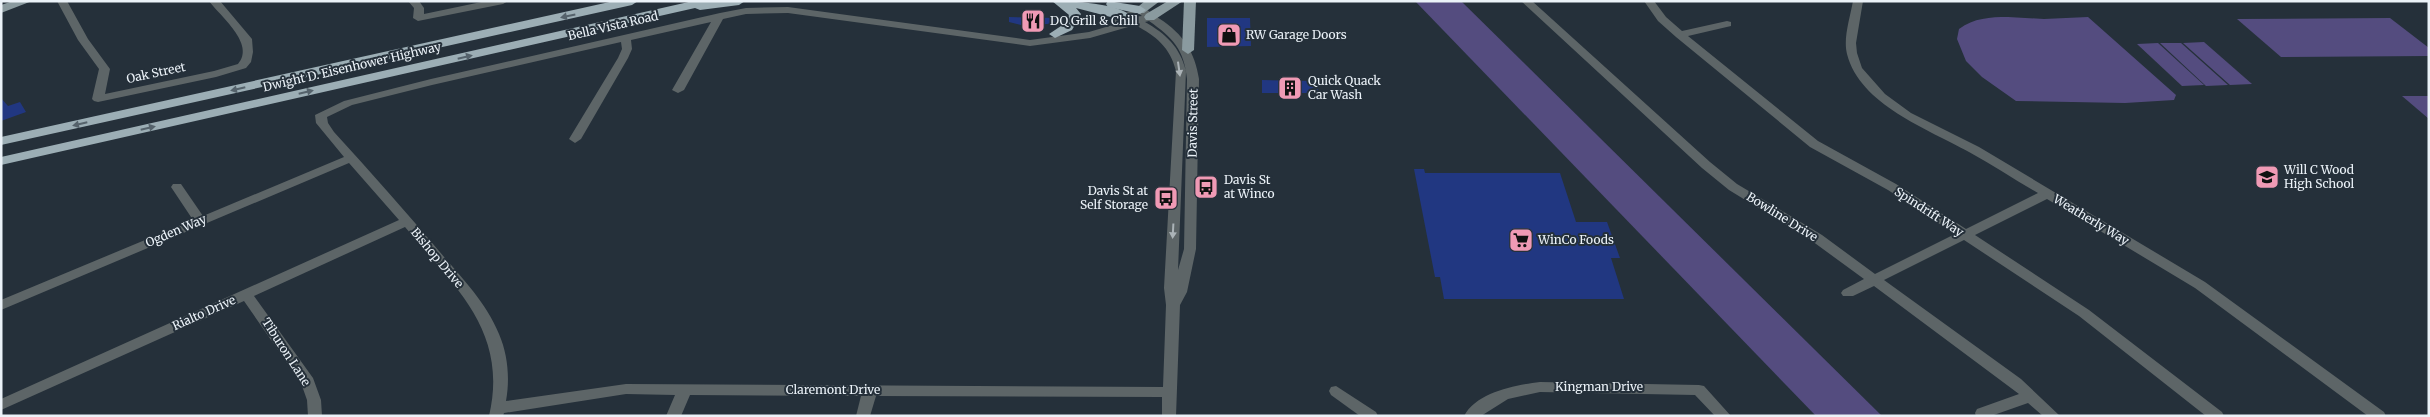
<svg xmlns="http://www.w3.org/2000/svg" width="2430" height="417" viewBox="0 0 2430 417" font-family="Merriweather,serif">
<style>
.green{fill:#544c7f}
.building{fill:#213781}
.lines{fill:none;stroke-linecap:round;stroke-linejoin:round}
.minor{fill:#5d6567;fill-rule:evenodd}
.major{fill:#8a9a9f;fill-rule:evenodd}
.highway{fill:#9caeb5;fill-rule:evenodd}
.oneway{fill:#55626b}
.oneway2{fill:#abb3b7}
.labels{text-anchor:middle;stroke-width:4;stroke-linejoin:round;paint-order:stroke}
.poi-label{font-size:12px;fill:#ebf2f8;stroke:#25303a;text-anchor:start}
.street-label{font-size:12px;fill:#ebf2f8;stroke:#25303a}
</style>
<rect width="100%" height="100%" fill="#25303a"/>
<g class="green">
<polygon points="1415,1 1461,1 1882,416 1816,416"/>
<path d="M2008,17L2044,19L2088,17L2176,95L2174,100L2125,103L2016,101L1982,77L1966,61L1957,39L1959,29C1974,18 1990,17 2008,17Z"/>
<polygon points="2390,18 2429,48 2429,56 2281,57 2237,19"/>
<polygon points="2204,42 2252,84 2230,85 2183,43"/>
<polygon points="2158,43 2204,85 2182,86 2137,44"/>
<polygon points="2160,43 2181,43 2228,85 2206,86"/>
<polygon points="2402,96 2429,96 2429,119"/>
</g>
<g class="building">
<polygon points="1009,17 1058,18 1058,23 1025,26 1009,22"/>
<polygon points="1207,18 1250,18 1251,46 1207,47"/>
<polygon points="1262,80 1312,81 1312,83 1317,83 1318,93 1262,93"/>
<polygon points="1,98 8,106 20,102 26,112 1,121"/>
<polygon points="1414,169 1424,169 1425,173 1560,173 1576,222 1607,222 1620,258 1611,258 1624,299 1444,299 1440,277 1435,277"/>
</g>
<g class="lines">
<g class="minor">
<path d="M57,1H67L88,39L110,69L105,94L214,71L238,64C256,44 220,16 209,1H220L252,39L253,52L251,62L246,68L216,77L98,102L94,101L92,99L99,69L78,40Z"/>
<polygon points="408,1 419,1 424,8 424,14 486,1 508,1 503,4 418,21 413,18 414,8"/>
<path d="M1521,1H1532L1710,162L1737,184L1822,235L1875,274L1955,234L1888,190L1810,147L1676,37L1658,21L1644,1H1654L1666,17L1682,31L1727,21L1731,22V26L1688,36L1818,141L1896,184L1966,229L2038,193C2015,180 1993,165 1969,152C1928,129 1860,105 1847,54C1843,38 1850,18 1853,1H1863L1856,43L1857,53L1862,68L1885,94L1911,113L1979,147L2205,282L2384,412L2386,416H2368L2195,288L2047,199L1975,235L2089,310L2222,412L2224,416H2206L2079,316L1964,240L1884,280L2021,379L2060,416H2043L2028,403L1991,416H1976L1975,413L1977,409L2019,394L1874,286L1853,296H1843L1841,293L1843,290L1864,279L1812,241L1729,190L1702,168Z"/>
<path d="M788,7L1030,40L1089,32L1116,24L1111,23V19L1140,7C1147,9 1154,15 1160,19C1183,34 1195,52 1199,79L1196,249L1187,292L1180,305L1176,416H1162V397L876,396L870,416H856L861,396L690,395L681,416H666L675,395L626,394L504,413L503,416H489C509,331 454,286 405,227L254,296L313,378L321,400L322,416H308L307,400L301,383L244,301L1,410V399L399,220L349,163L1,310V300L193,220L171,187L173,184H181L203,216L344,157L316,123L315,115L344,101L431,79L720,13L746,8ZM788,13L1030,46L1090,38L1135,25C1156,36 1170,47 1176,71L1164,288L1166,305L1163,387L626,384L506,401C510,379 508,355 499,334C486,302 461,277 439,251C405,211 370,171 334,132L328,123L327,117L352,105L432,85L621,42L622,49L618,58L569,139L575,143L581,139L628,58L632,49L631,40L711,22L672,90L678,93L684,90L723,19L746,14ZM1139,14L1142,16L1133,17ZM1149,21C1173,38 1184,49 1187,79L1184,249L1178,270L1186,71C1180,47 1166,34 1145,22Z"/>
<path d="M1540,382L1699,385L1704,386L1731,416H1715L1695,395L1540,392L1508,399L1481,416H1464C1477,392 1515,385 1540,382Z"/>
<polygon points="1336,386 1376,412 1378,416 1360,416 1331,395 1329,391 1331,387"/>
</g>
<g class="major">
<polygon points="13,1 32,1 1,13 1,5"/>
<polygon points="1145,1 1160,1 1144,13 1136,13 1134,10"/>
<polygon points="1168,1 1183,1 1154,20 1146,20 1144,17 1146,14"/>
<polygon points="1184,1 1196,1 1194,50 1188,54 1182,50"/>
</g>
<g class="highway">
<polygon points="614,1 638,1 632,5 1,145 1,137"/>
<polygon points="693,1 745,1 739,5 700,10 695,8 1,165 1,157"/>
<path d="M1052,1C1071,1 1120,3 1132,17L1126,21L1076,8L1081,14L1072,30L1055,38L1049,34L1064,24L1069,15Z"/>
<polygon points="1108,1 1140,6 1146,10 1140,14 1108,7 1106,4"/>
</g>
</g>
<defs><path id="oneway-solid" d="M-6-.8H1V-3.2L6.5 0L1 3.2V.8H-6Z" transform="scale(1.25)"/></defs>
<g class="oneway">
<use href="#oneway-solid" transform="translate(568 16) rotate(168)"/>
<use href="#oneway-solid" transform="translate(465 57) rotate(-13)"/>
<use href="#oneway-solid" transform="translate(238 89) rotate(167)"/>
<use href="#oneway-solid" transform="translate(306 92) rotate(-13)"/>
<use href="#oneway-solid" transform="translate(80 124) rotate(167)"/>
<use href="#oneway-solid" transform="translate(148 128) rotate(-13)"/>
</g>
<g class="oneway2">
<use href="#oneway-solid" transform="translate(1179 69) rotate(82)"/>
<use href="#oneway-solid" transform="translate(1173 231) rotate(93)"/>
</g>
<defs>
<g id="restaurant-square" transform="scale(1.25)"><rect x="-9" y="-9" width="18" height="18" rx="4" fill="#f09ab5" stroke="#25303a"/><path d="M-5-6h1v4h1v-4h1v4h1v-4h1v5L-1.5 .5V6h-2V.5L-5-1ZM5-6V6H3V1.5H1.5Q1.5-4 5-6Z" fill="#111"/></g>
<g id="shop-square" transform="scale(1.25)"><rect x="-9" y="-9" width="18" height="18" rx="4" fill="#f09ab5" stroke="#25303a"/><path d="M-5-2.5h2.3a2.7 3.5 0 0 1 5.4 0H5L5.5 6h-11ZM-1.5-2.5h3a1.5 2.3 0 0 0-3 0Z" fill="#111"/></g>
<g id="building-square" transform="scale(1.25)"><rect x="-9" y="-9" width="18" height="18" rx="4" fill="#f09ab5" stroke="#25303a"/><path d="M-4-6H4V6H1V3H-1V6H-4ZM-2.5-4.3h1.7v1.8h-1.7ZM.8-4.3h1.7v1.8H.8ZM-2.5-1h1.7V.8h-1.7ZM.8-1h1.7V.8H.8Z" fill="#111"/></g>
<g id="school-square" transform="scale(1.25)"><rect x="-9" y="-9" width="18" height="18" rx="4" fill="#f09ab5" stroke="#25303a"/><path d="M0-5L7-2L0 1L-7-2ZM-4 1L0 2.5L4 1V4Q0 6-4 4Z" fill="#111"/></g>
<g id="bus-square" transform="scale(1.25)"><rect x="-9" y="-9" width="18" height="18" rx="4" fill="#f09ab5" stroke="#25303a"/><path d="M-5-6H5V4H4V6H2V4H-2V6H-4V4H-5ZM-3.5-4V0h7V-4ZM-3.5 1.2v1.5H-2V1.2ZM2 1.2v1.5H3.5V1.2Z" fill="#111"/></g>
<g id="supermarket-square" transform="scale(1.25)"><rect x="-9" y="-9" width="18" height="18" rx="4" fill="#f09ab5" stroke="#25303a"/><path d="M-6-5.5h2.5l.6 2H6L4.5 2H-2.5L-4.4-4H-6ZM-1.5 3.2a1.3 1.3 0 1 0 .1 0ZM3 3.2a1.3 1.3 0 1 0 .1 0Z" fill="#111"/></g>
</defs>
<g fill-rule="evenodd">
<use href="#restaurant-square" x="1033" y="21"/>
<use href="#shop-square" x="1229" y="35"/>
<use href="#building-square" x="1290" y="88"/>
<use href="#school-square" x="2267" y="177"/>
<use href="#bus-square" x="1206" y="187"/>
<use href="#bus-square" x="1166" y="198"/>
<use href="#supermarket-square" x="1521" y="240"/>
</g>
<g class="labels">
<g class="poi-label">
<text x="1050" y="25">DQ Grill &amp; Chill</text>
<text x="1246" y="39">RW Garage Doors</text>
<text x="1308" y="85">Quick Quack<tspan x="1308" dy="14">Car Wash</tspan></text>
<text x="2284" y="174">Will C Wood<tspan x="2284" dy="14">High School</tspan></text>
<text x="1224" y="184">Davis St<tspan x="1224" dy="14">at Winco</tspan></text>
<text x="1148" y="195" text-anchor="end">Davis St at<tspan x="1148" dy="14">Self Storage</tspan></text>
<text x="1538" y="244">WinCo Foods</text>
</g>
<g class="street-label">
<text transform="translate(613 26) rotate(-13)" y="4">Bella Vista Road</text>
<text transform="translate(352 67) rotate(-13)" y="4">Dwight D. Eisenhower Highway</text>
<text transform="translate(156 73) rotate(-12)" y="4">Oak Street</text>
<text transform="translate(1193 123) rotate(-89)" y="4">Davis Street</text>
<text transform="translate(1929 212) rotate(33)" y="4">Spindrift Way</text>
<text transform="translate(1782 217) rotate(32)" y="4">Bowline Drive</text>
<text transform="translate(2091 220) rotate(31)" y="4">Weatherly Way</text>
<text transform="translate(176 231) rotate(-23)" y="4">Ogden Way</text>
<text transform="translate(437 258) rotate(50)" y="4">Bishop Drive</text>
<text transform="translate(204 313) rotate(-24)" y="4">Rialto Drive</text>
<text transform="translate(286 352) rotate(57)" y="4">Tiburon Lane</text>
<text x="1599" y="391">Kingman Drive</text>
<text x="833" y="394">Claremont Drive</text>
</g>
</g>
<rect width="2430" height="417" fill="none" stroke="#ebf2f8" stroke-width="5"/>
</svg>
